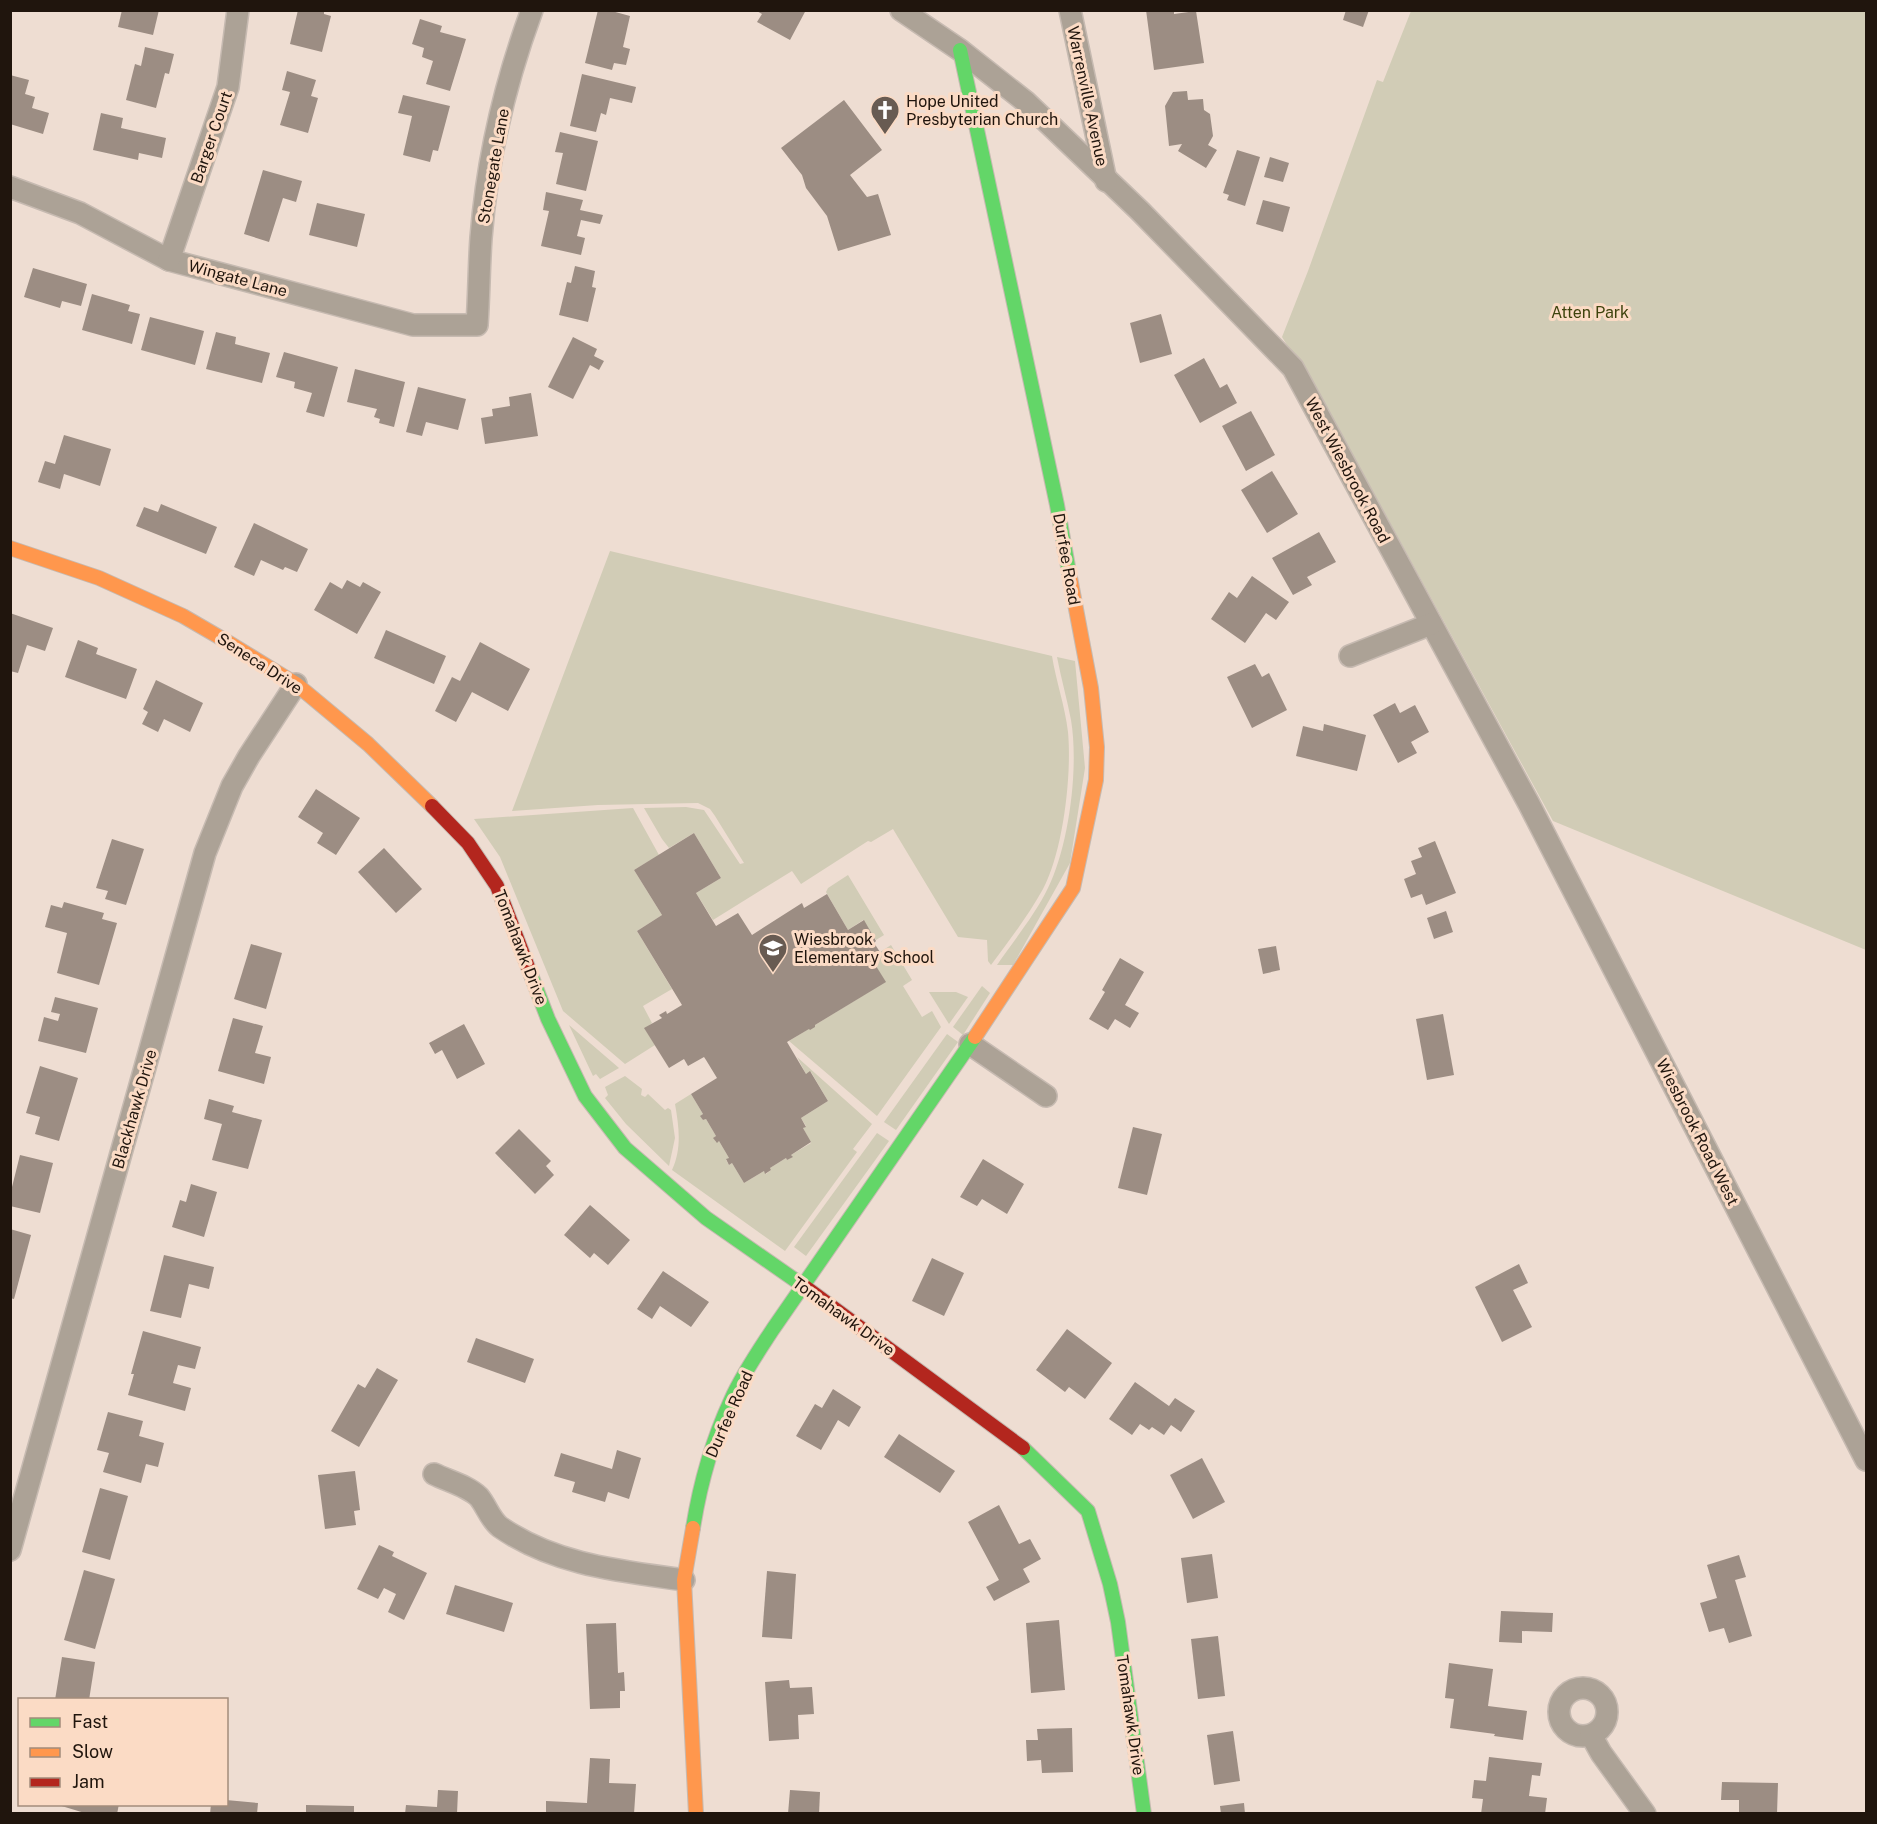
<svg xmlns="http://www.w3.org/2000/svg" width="1877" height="1824" viewBox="0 0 1877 1824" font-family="'Public Sans',sans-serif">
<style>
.green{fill:#d1ccb6}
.building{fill:#9c8d83}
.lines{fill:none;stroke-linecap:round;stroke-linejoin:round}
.street-casing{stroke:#c6bab1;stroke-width:24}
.fast-casing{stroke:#c6bab1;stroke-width:16}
.slow-casing{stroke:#c6bab1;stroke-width:16}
.jam-casing{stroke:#c6bab1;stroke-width:16}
.street{stroke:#aca296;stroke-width:21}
.fast{stroke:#63d668;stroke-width:14}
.slow{stroke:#ff974d;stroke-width:14}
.jam{stroke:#b3261e;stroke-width:14}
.labels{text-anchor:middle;stroke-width:6;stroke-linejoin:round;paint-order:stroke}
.street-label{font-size:16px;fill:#20150d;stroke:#fbdbc5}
.poi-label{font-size:16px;fill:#20150d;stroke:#fbdbc5;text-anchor:start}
.park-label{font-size:16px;fill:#3e430d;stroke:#fbdbc5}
</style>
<rect width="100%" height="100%" fill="#eeddd2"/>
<g class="green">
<polygon points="1411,11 1866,11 1866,950 1553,821 1337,426 1282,337 1308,271 1377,80 1383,82"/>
<path d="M610,551L1052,656C1056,681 1065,706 1068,732C1072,775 1063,852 1043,889C1028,916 1009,941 991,965L988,961L987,940L958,937L893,829L871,842L868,841L801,884L792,871L713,920L696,893L721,878L694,833L669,848L662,839L644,808L686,807L704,810L740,864L744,863L715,816L710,809L698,803L598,805L512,811Z"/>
<path d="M1057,657L1075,661L1085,768L1070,863L1013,965H997C1014,940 1035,915 1048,888C1069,846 1079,767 1071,720C1067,699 1061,678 1057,657Z"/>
<polygon points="633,808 659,855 634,870 662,915 637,931 672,989 643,1006 652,1023 645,1029 655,1045 625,1064 563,1011 500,857 474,819"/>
<polygon points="848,875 884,935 876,940 863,920 848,930 826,892 828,888"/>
<polygon points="891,945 912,980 903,986 922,1017 932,1011 941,1027 877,1116 789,1041 885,982 871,958"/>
<polygon points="982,986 990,993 963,1035 953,1027"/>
<polygon points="929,992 956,992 968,997 949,1024"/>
<polygon points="569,1025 619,1068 600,1079 596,1074 593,1076"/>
<polygon points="947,1034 958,1042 896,1130 884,1122"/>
<path d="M797,1057L872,1124L853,1149L857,1152L785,1251L672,1170C682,1148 679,1127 675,1104L691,1094L703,1114L701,1116L703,1120L706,1119L716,1136L714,1138L716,1142L719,1141L729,1158L726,1160L729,1165L732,1163L744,1183L764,1171L766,1174L771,1170L770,1168L786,1158L787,1160L792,1157L791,1155L811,1143L803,1128L806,1126L801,1118L828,1101L811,1072L806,1074Z"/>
<polygon points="625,1076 642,1089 641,1095 645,1097 648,1094 665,1110 668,1108 671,1110 675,1138 669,1166 626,1124 605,1098 608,1095 605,1087"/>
<polygon points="877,1133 889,1141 806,1256 794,1247"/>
</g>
<g class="building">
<polygon points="122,10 159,10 153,35 118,27"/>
<polygon points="298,10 324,10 324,14 331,16 322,52 290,44"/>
<polygon points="598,10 608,10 630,16 623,47 630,49 626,65 614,63 612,70 585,63"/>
<polygon points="755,10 806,10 790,40 757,22 762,14"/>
<polygon points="1146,10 1174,10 1174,14 1196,11 1204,63 1154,70"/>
<polygon points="1346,10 1369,10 1363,27 1343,20"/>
<polygon points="420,19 442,26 440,32 466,39 450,91 426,84 433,61 422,57 424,48 412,44"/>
<polygon points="145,47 174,54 169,74 165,73 156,108 126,100 135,64 141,66"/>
<polygon points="287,71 316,80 311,96 318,98 308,133 280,125 290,92 282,90"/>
<polygon points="582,74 636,87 632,103 610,98 606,115 601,113 596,132 570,126"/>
<polygon points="10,75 29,80 25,94 35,97 32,108 49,113 43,134 10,124"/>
<polygon points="1187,91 1188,100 1203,99 1204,110 1210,114 1213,136 1208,145 1217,150 1206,168 1178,151 1182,144 1169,146 1165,106 1173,92"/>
<polygon points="403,95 450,106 438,151 433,150 430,162 403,155 412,116 398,113"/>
<polygon points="844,100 882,150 850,175 867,197 878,194 891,235 838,251 827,216 806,188 802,175 781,148"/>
<polygon points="101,113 123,118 121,128 166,138 162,158 139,153 138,160 93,150"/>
<polygon points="560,132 598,141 586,191 556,184 563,153 555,152"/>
<polygon points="1237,150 1260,157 1245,206 1227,200 1229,195 1223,193"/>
<polygon points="1270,157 1289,163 1283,182 1264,177"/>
<polygon points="263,170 302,181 296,202 283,198 269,242 244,234"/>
<polygon points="546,192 583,200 580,210 603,215 600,224 581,220 577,236 585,238 581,255 541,246 549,211 543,210"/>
<polygon points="1263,200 1290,207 1283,232 1256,224"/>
<polygon points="317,203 365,214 357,247 309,235"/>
<polygon points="575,266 595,271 592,287 596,288 588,322 559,315 567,282 571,283"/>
<polygon points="33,268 87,284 81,306 62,301 60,308 24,297"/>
<polygon points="92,294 130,305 128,311 140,314 132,344 82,330"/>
<polygon points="1161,314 1172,354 1140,363 1130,323"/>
<polygon points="150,317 204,331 195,365 141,350"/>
<polygon points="216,332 236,337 235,344 270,353 262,383 206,369"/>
<polygon points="573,337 597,349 594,356 604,361 599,370 590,365 573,399 548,387"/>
<polygon points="284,352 338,367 324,417 306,412 312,393 294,388 295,382 276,377"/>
<polygon points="1204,358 1220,388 1227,384 1237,403 1200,423 1174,375"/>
<polygon points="355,369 405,382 394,427 379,423 380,419 374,417 377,409 347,402"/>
<polygon points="418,387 466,399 458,430 426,422 422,436 406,432"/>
<polygon points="531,393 538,436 485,444 481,418 493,416 492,409 510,406 509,397"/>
<polygon points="1251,411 1275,455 1246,471 1222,426"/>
<polygon points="64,435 111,449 100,486 64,474 60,489 38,482 45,461 55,464"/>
<polygon points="1272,471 1298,514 1267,533 1241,490"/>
<polygon points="161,504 217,527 206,554 136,526 144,507 158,512"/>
<polygon points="254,523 308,549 297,572 285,567 283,570 261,560 254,576 234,567"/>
<polygon points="1319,532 1336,562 1307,577 1312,585 1293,595 1272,558"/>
<polygon points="1252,576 1289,602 1276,620 1266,613 1245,643 1211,619 1229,592 1237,598"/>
<polygon points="347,580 360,587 363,582 381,592 357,634 314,610 330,582 342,589"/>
<polygon points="10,613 53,628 45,651 27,645 18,673 10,671"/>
<polygon points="386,630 446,656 434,684 374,658"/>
<polygon points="78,640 98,648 96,654 137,669 126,699 65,677"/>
<polygon points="480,642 530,669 508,711 472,692 456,722 435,711 452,677 460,681"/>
<polygon points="1255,664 1262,677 1269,673 1287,710 1252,728 1227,677"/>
<polygon points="156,680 203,703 190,732 164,719 158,732 142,724 148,712 143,709"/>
<polygon points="1395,703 1400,713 1415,705 1429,732 1411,742 1417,753 1398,763 1373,715"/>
<polygon points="1324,724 1366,735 1357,771 1296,756 1303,726 1323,731"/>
<polygon points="316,789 360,818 336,855 317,843 323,833 298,817"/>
<polygon points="694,833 721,878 696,893 716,926 738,913 752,935 802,903 804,908 827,894 848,930 864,920 876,941 874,943 880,952 871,958 886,982 815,1025 815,1027 810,1030 809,1029 787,1042 806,1074 810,1071 828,1101 801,1118 806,1127 803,1128 811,1142 791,1155 793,1157 787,1160 786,1158 770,1168 771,1170 765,1174 764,1171 744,1183 732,1163 729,1165 726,1159 729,1158 719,1141 717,1143 713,1138 716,1136 706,1119 703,1120 700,1116 703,1114 691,1094 717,1078 706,1060 704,1057 688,1066 684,1059 669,1068 644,1028 662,1018 659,1015 666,1011 667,1014 682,1005 637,931 662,915 634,870"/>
<polygon points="112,839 144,849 126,905 105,899 108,891 96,888"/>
<polygon points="1435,841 1456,893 1426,905 1422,894 1411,898 1404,879 1416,874 1411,861 1422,857 1418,848"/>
<polygon points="384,848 422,889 396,913 358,872"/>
<polygon points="64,902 104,913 102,919 117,923 99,985 57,973 67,933 45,927 51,905 62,908"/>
<polygon points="1446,911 1453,932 1434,939 1427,918"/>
<polygon points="251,944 282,953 266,1009 234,999"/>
<polygon points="1276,946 1280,970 1263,974 1258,949"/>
<polygon points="1120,958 1144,972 1125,1005 1139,1013 1130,1028 1115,1019 1108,1030 1089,1019 1105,992 1102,990"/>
<polygon points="55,997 98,1008 86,1053 38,1041 44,1017 58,1021 60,1014 51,1012"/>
<polygon points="1443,1014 1454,1075 1427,1080 1416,1019"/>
<polygon points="233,1018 263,1026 255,1053 271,1057 264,1084 218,1071"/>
<polygon points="464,1024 485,1064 457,1079 442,1050 435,1054 429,1043"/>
<polygon points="40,1066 78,1078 59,1141 35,1134 40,1117 26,1113"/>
<polygon points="209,1099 234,1106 232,1112 262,1120 248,1169 212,1160 222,1124 204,1119"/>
<polygon points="1133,1127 1162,1134 1147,1195 1118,1188"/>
<polygon points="519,1129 551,1161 546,1166 554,1175 535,1194 495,1153"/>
<polygon points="20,1155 53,1163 40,1213 10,1206 10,1195"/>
<polygon points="983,1159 1024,1184 1007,1214 982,1199 977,1206 960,1197"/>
<polygon points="191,1184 217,1192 204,1237 172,1227 180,1200 186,1202"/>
<polygon points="590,1205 630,1240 608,1265 594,1253 590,1258 564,1235"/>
<polygon points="10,1229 31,1235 14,1299 10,1298"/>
<polygon points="164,1255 214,1267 209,1289 189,1284 181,1318 150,1311"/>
<polygon points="932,1258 964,1273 944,1316 912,1301"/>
<polygon points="1519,1264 1528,1283 1513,1290 1532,1327 1502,1342 1475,1287"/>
<polygon points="663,1271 709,1302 691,1327 660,1306 652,1319 637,1309"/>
<polygon points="1067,1329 1112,1363 1085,1399 1069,1387 1065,1392 1036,1370"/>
<polygon points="143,1331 201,1347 195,1369 178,1365 173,1383 191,1388 185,1411 128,1395 134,1374 131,1374"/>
<polygon points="476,1338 534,1359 525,1383 467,1362"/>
<polygon points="377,1368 398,1380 359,1447 331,1431 358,1384 365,1388"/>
<polygon points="1135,1382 1169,1406 1175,1398 1195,1411 1181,1432 1171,1425 1164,1435 1152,1427 1149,1430 1140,1424 1132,1435 1109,1419"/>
<polygon points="833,1389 861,1407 849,1427 838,1420 821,1450 796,1436 815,1404 822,1408"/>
<polygon points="108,1412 143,1421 139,1436 164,1443 158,1467 146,1464 141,1483 103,1472 109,1453 97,1450"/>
<polygon points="899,1434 955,1471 940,1493 884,1457"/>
<polygon points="617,1450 641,1458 629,1499 608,1492 605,1502 572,1492 575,1482 554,1476 561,1453 612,1469"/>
<polygon points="1202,1458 1225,1502 1193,1519 1170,1475"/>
<polygon points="355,1471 360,1510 354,1511 356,1525 325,1529 318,1475"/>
<polygon points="100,1488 128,1496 110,1560 82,1552"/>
<polygon points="999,1505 1019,1544 1030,1539 1041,1559 1023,1569 1030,1582 994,1601 986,1587 999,1580 968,1522"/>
<polygon points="379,1545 394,1552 392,1556 427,1573 404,1620 388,1612 396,1594 384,1588 378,1599 357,1589"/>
<polygon points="1212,1554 1218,1598 1187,1603 1181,1558"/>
<polygon points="1739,1555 1746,1577 1735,1580 1752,1636 1729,1643 1724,1628 1709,1632 1700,1603 1717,1598 1707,1565"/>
<polygon points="84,1570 115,1579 95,1649 64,1640"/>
<polygon points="767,1571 796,1574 792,1639 762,1637"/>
<polygon points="455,1585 513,1603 504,1632 446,1614"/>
<polygon points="1501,1611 1553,1613 1552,1632 1522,1631 1522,1643 1499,1642"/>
<polygon points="1059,1620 1065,1690 1031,1693 1026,1623"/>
<polygon points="616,1623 618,1673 624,1672 625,1691 620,1691 620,1708 590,1709 586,1624"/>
<polygon points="1218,1636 1225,1696 1198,1699 1191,1639"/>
<polygon points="62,1657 95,1662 89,1700 55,1700"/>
<polygon points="1449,1663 1493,1669 1488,1706 1527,1711 1523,1740 1494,1736 1495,1734 1450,1728 1454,1699 1445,1698"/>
<polygon points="789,1680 790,1688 812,1687 814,1714 798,1715 799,1739 769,1741 765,1682"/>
<polygon points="1072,1728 1073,1772 1042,1773 1041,1760 1027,1761 1026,1740 1038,1740 1037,1729"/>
<polygon points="1233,1731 1240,1781 1214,1785 1207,1735"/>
<polygon points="1489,1757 1542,1763 1540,1776 1532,1775 1529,1796 1547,1798 1545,1814 1481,1814 1483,1799 1472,1798 1474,1780 1486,1781"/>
<polygon points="590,1758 610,1759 609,1783 636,1784 634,1814 546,1814 546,1801 587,1803"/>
<polygon points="1722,1782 1778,1783 1777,1814 1739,1814 1739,1800 1721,1800"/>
<polygon points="438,1790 458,1791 457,1814 405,1814 406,1805 437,1807"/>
<polygon points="790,1790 820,1792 819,1814 788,1814"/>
<polygon points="226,1800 258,1803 257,1814 210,1814 211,1804 226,1804"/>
<polygon points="1244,1803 1245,1814 1221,1814 1220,1806"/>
<polygon points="55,1804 119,1804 117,1814 88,1814"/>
<polygon points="306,1805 354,1806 354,1814 306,1814"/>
</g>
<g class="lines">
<g class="street-casing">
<g id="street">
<polyline points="901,10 960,50 1026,102 1140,211 1293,368 1529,804 1866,1460"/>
<polyline points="1070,10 1106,181"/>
<path d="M10,187L80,213L169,260L413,325H477C479,296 479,267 481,238C487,161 505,83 532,10"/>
<polyline points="169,260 228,87 238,10"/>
<polyline points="1350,656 1431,624"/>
<polyline points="970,1044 1046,1096"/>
<path d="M434,1474C448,1481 468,1486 479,1497C487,1507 490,1519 500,1527C555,1565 620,1571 684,1580"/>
<polyline points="10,1550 205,853 232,786 249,756 296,684"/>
<circle cx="1583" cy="1712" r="24"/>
<polyline points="1591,1735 1601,1753 1645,1814"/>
</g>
</g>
<g class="fast-casing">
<g id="fast">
<polyline points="960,50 1057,505 1069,572"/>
<polyline points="531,975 548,1019 585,1096 625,1148 706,1218 805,1287"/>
<polyline points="1023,1448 1088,1511 1110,1584 1118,1622 1144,1814"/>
<path d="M693,1528C700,1484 712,1441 731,1400C742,1375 758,1352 773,1329L975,1037"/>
</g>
</g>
<g class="slow-casing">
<g id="slow">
<polyline points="10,548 99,578 183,616 226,641 296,684 368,744 432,806"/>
<polyline points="975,1037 1073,888 1096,780 1097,747 1091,688 1069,572"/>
<polyline points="693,1528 684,1580 696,1814"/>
</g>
</g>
<g class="jam-casing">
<g id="jam">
<polyline points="432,806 468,843 497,886 531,975"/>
<polyline points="805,1287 1023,1448"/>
</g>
</g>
<use href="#street" class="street"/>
<use href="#fast" class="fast"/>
<use href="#slow" class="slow"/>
<use href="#jam" class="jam"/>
</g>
<defs>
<g id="church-pin" transform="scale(1.5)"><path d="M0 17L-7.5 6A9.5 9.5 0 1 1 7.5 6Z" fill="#685b52" stroke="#fbdbc5"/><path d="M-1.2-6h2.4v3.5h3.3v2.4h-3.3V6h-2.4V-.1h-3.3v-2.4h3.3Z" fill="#fff"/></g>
<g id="school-pin" transform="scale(1.5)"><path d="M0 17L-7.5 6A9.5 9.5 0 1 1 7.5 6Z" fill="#685b52" stroke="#fbdbc5"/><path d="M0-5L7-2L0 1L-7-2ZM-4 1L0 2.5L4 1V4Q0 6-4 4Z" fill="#fff"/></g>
</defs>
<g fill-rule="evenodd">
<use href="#church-pin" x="885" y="110"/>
<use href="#school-pin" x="773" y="948"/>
</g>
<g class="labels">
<g class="street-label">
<text transform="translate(1088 96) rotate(78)" y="6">Warrenville Avenue</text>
<text transform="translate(211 137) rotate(-71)" y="6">Barger Court</text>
<text transform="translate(493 166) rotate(-80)" y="6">Stonegate Lane</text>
<text transform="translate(238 278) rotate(15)" y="6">Wingate Lane</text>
<text transform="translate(1348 470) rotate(62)" y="6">West Wiesbrook Road</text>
<text transform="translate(1067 559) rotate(80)" y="6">Durfee Road</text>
<text transform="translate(260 663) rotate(33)" y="6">Seneca Drive</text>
<text transform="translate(521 947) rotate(69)" y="6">Tomahawk Drive</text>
<text transform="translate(134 1109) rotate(-74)" y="6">Blackhawk Drive</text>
<text transform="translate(1698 1132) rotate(63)" y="6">Wiesbrook Road West</text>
<text transform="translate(844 1316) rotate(36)" y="6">Tomahawk Drive</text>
<text transform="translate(729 1414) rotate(-66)" y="6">Durfee Road</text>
<text transform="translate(1131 1715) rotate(82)" y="6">Tomahawk Drive</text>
</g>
<g class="poi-label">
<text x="906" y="107">Hope United<tspan x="906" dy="18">Presbyterian Church</tspan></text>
<text x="794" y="945">Wiesbrook<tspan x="794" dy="18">Elementary School</tspan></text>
</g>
<g class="park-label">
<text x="1590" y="318">Atten Park</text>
</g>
</g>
<rect width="1877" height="1824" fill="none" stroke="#20150d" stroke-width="24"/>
<rect x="18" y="1698" width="210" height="108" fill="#fbdbc5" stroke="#a38c7b" stroke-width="1.5"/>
<rect x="30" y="1718" width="30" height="9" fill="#63d668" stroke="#a38c7b" stroke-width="1.5"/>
<text x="72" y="1728" font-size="18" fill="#20150d">Fast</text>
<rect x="30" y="1748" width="30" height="9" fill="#ff974d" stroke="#a38c7b" stroke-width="1.5"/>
<text x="72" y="1758" font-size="18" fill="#20150d">Slow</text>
<rect x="30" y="1778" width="30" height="9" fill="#b3261e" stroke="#a38c7b" stroke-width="1.5"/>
<text x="72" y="1788" font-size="18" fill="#20150d">Jam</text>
</svg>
